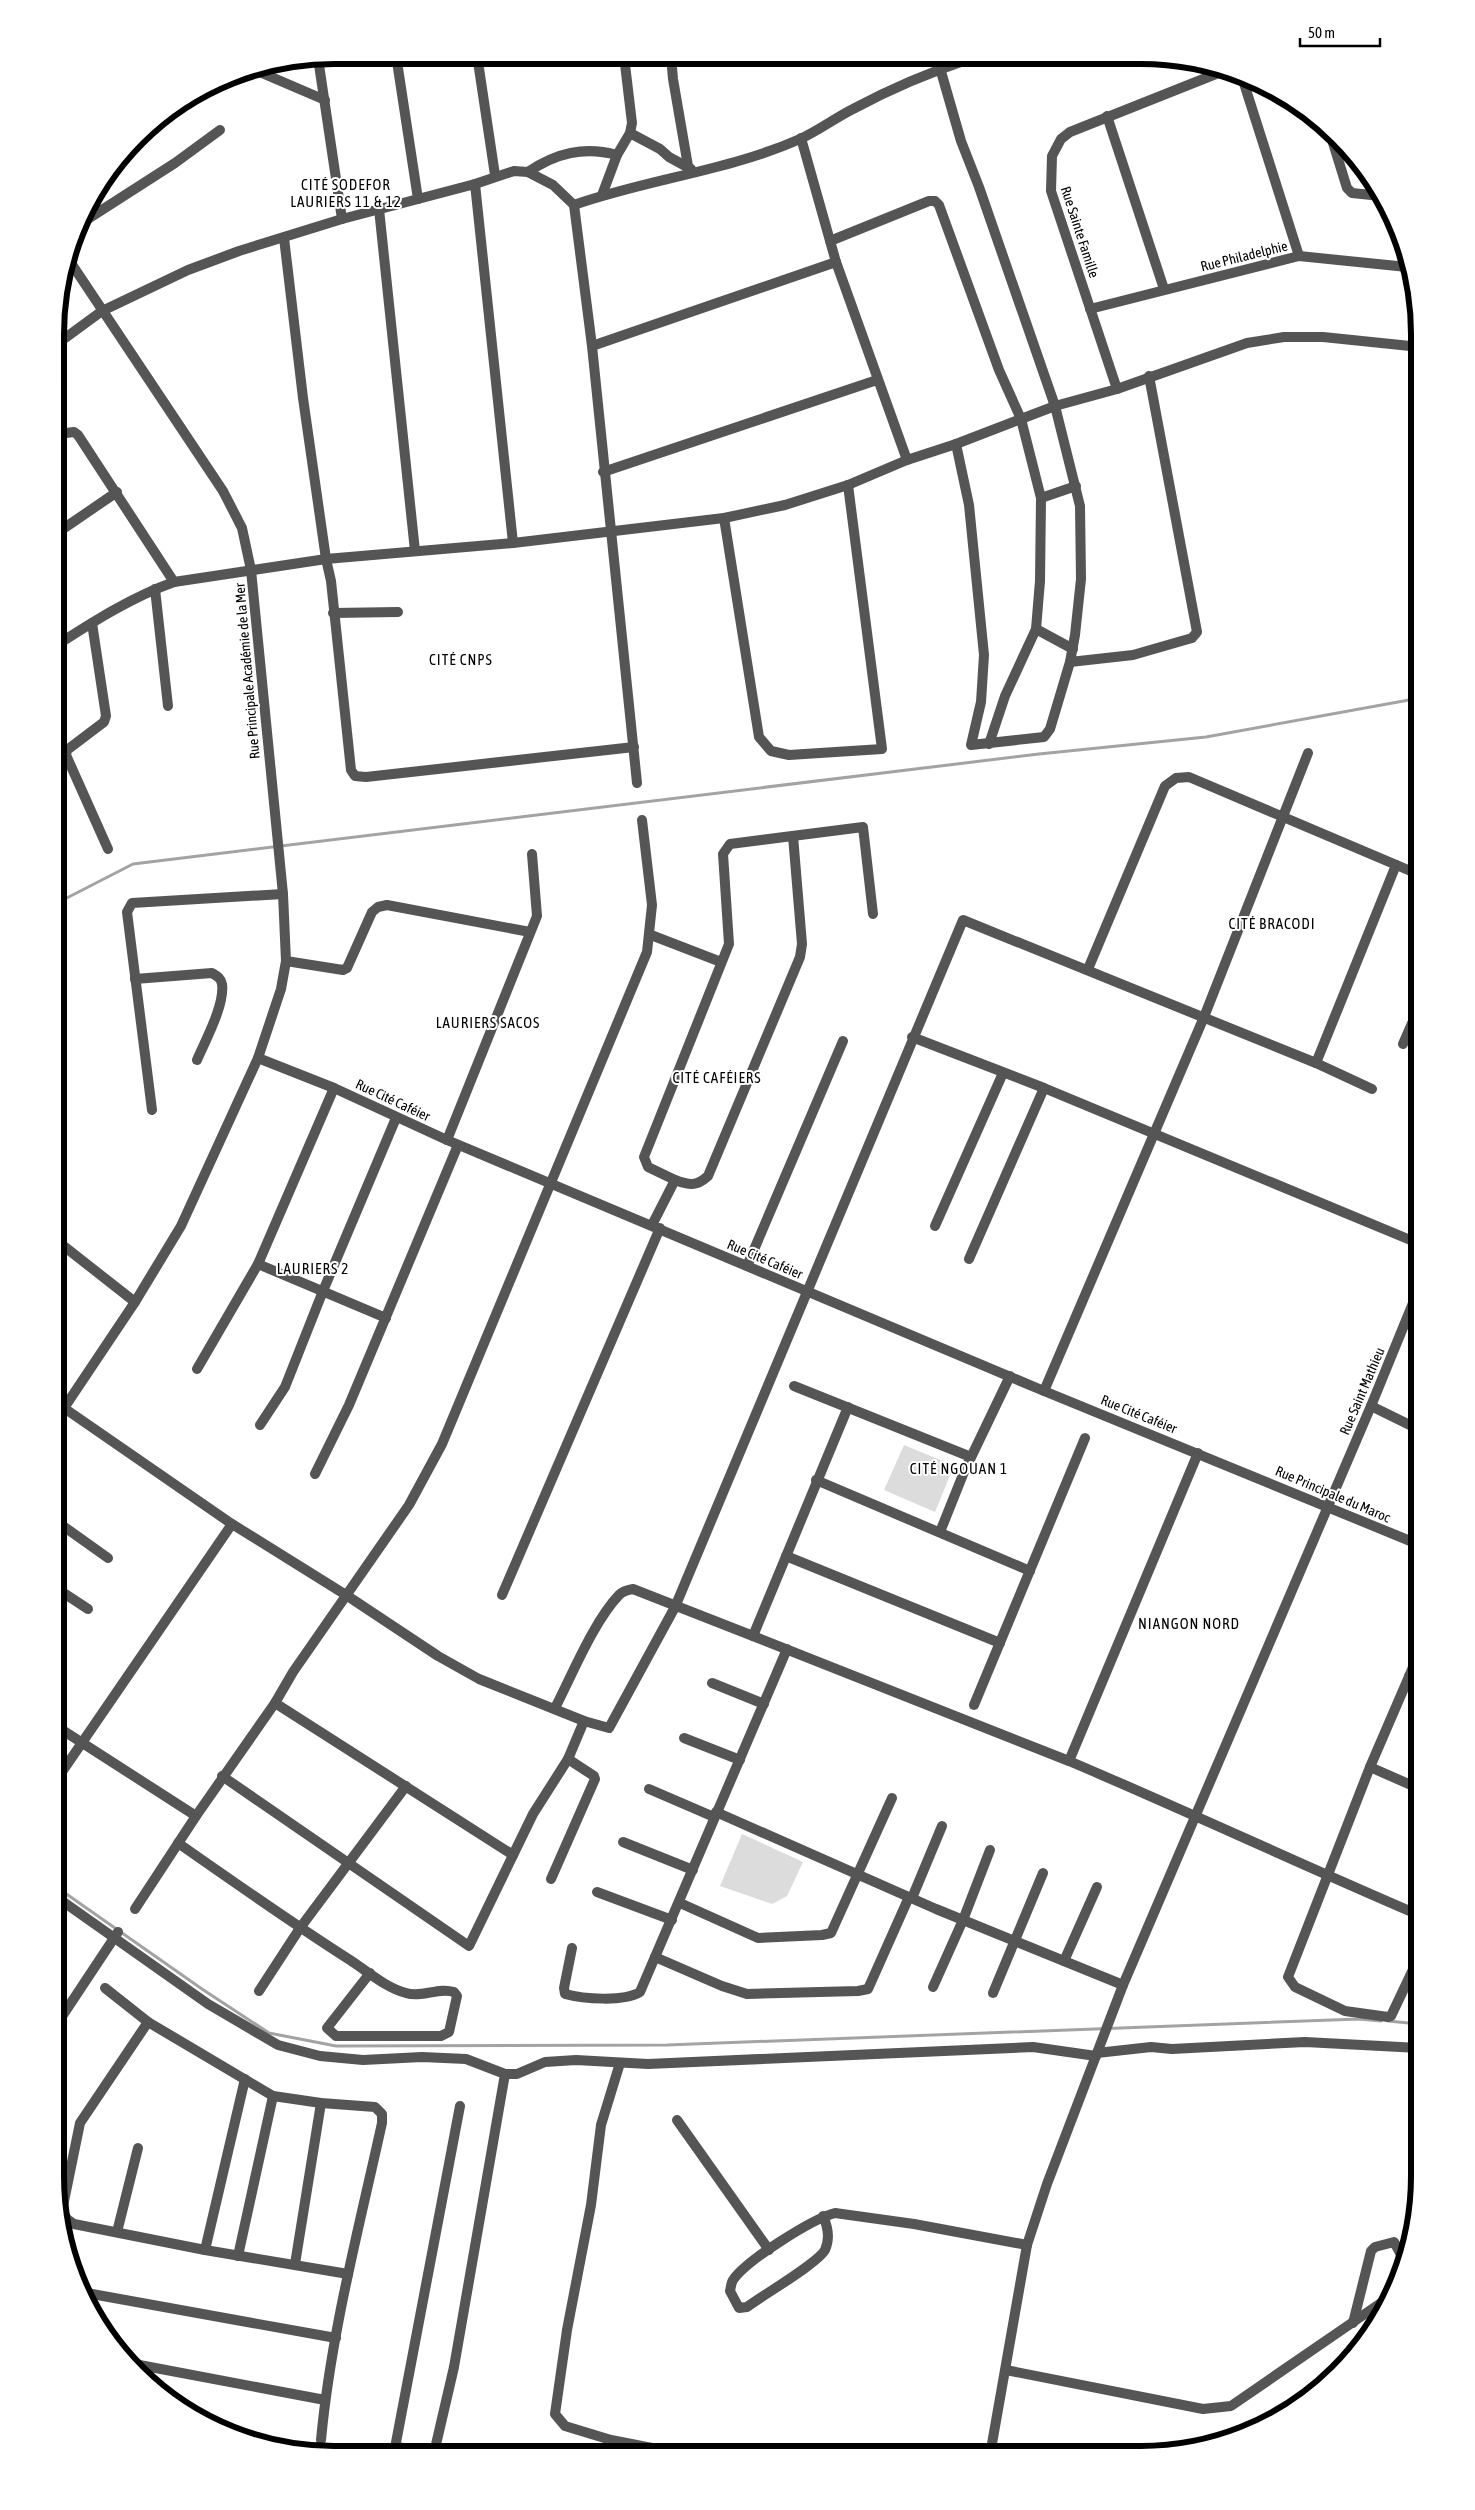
<svg xmlns="http://www.w3.org/2000/svg" width="1475" height="2510" viewBox="0 0 1475 2510" font-family="'Asap Condensed',sans-serif">
<style>
.green{fill:#dcdcdc}
.lines{fill:none;stroke-linecap:round;stroke-linejoin:round}
.stream{stroke:#a3a3a3;stroke-width:3}
.minor{stroke:#555;stroke-width:10}
.labels{text-anchor:middle;stroke-width:4;stroke-linejoin:round;paint-order:stroke}
.street-label{font-size:14px;fill:#000;stroke:#fff}
.neighbourhood-label{font-size:15px;letter-spacing:1px;fill:#000;stroke:#fff}
.rim{fill:none;stroke:#000;stroke-width:6}
</style>
<rect width="100%" height="100%" fill="#fff"/>
<g class="green">
<polygon points="904,1445 950,1464 953,1468 935,1512 884,1490"/>
<polygon points="742,1834 803,1862 787,1896 772,1904 720,1886"/>
</g>
<g class="lines">
<g class="stream">
<polyline points="57,903 133,864 1039,754 1206,737 1420,698"/>
<polyline points="55,1886 202,1989 269,2033 336,2046 667,2045 1359,2019 1381,2021"/>
<polyline points="1388,2021 1419,2024"/>
</g>
<g class="minor">
<polyline points="396,55 418,199"/>
<polyline points="477,55 495,175"/>
<polyline points="671,56 673,79 688,166"/>
<polyline points="318,58 342,219"/>
<polyline points="940,68 961,141 979,187 1055,406 1080,506 1081,579 1075,635 1070,662 1050,729 1044,737 971,745 981,702 984,655 969,505 956,444"/>
<polyline points="255,70 325,100"/>
<polyline points="1241,74 1299,256"/>
<polyline points="1107,116 1164,289"/>
<polyline points="1329,130 1347,188 1352,193 1381,196"/>
<polyline points="630,133 660,149 669,157 691,169"/>
<polyline points="801,138 836,262 907,460"/>
<path d="M528,172C556,153 584,146 617,155"/>
<polyline points="475,184 513,543"/>
<polyline points="602,195 617,155 630,133 632,123 624,56"/>
<path d="M574,205C648,179 728,171 800,139C818,131 835,118 853,109C892,88 933,71 975,57"/>
<polyline points="379,209 415,551"/>
<polyline points="80,224 175,163 220,130"/>
<polyline points="284,238 303,398 326,559 331,581 351,770 355,776 366,777 634,747"/>
<polyline points="830,241 929,201 935,201 939,205 999,370 1021,419 1041,498 1040,581 1036,629 1005,696 989,744"/>
<polyline points="1090,309 1299,256 1407,267"/>
<polyline points="57,344 102,311 188,270 239,251 342,219 475,184 514,171 528,172 553,185 574,205 592,346 637,783"/>
<polyline points="592,346 836,262"/>
<polyline points="1117,389 1051,191 1052,156 1061,139 1070,132 1226,70"/>
<polyline points="57,438 66,433 74,432 78,435 174,582"/>
<polyline points="603,472 877,380"/>
<polyline points="1041,498 1076,486"/>
<polyline points="724,518 759,737 771,751 789,755 882,749 848,485"/>
<polyline points="57,533 117,492"/>
<polyline points="155,589 168,706"/>
<polyline points="333,613 398,612"/>
<polyline points="92,623 106,716 104,722 67,750 66,755 108,849"/>
<polyline points="1036,629 1073,649"/>
<path d="M57,645C94,621 132,597 174,582L326,559L513,543L724,518L785,505L848,485L907,460L956,444L1055,406L1117,389L1247,343L1284,337H1323L1420,347"/>
<polyline points="1070,662 1133,655 1192,638 1197,632 1149,376"/>
<polyline points="651,935 721,962"/>
<polyline points="286,961 343,970 347,968 372,912 378,907 387,905 530,932"/>
<polyline points="1088,969 1165,786 1176,778 1189,777 1420,875"/>
<path d="M135,979L212,973C217,976 221,978 222,984C225,1005 205,1041 197,1060"/>
<polyline points="912,1037 1044,1088 1420,1244"/>
<polyline points="1403,1044 1420,1005"/>
<polyline points="258,1058 334,1088 447,1140 1044,1391 1420,1545"/>
<polyline points="1316,1063 1396,865"/>
<polyline points="152,1110 127,912 132,903 283,894"/>
<polyline points="447,1140 537,916 532,854"/>
<polyline points="675,1180 648,1167 644,1157 729,944 723,854 730,844 863,827 873,914"/>
<path d="M652,1225L675,1180C689,1185 696,1187 708,1176L800,957L802,944L793,836"/>
<polyline points="935,1226 1003,1073"/>
<polyline points="56,1240 135,1302"/>
<polyline points="969,1259 1044,1088"/>
<polyline points="258,1264 386,1318"/>
<polyline points="747,1266 843,1041"/>
<polyline points="197,1369 258,1264 334,1088"/>
<polyline points="794,1386 971,1457"/>
<polyline points="1044,1391 1204,1017 1308,753"/>
<polyline points="1371,1406 1420,1430"/>
<polyline points="848,1407 753,1636 1069,1761"/>
<polyline points="64,1408 232,1524 346,1595 438,1656 479,1679 584,1721 609,1728 675,1607 963,920 1316,1063 1372,1089"/>
<polyline points="56,1420 135,1302 181,1226 258,1058 281,989 286,961 283,894 251,570 242,528 223,491 69,260"/>
<polyline points="260,1425 285,1387 323,1291 396,1118"/>
<path d="M1198,1453L1069,1761C1187,1811 1302,1865 1419,1915"/>
<polyline points="315,1474 349,1405 458,1145"/>
<polyline points="816,1480 1030,1571"/>
<polyline points="56,1521 108,1558"/>
<polyline points="940,1532 964,1472 1010,1376"/>
<polyline points="786,1556 1000,1643"/>
<polyline points="56,1588 88,1609"/>
<polyline points="502,1595 660,1228"/>
<polyline points="1409,1676 1420,1679"/>
<polyline points="712,1683 764,1704"/>
<polyline points="275,1703 513,1855"/>
<polyline points="974,1705 1085,1438"/>
<path d="M555,1708C572,1675 594,1621 619,1595C623,1591 627,1590 633,1589L753,1636"/>
<polyline points="56,1726 196,1816 275,1703 293,1672 409,1505 442,1444 647,952 652,905 642,820"/>
<polyline points="684,1738 740,1760"/>
<polyline points="1370,1767 1420,1789"/>
<polyline points="222,1776 469,1946 533,1814 568,1759 584,1721"/>
<polyline points="55,1782 232,1524"/>
<polyline points="649,1789 714,1817"/>
<polyline points="716,1812 936,1909 1123,1985"/>
<polyline points="623,1842 693,1870"/>
<path d="M178,1843C235,1883 292,1923 350,1960C367,1971 386,1988 406,1993C422,1998 438,1987 454,1992L457,1996L449,2032L441,2036H336L327,2028L370,1973"/>
<polyline points="551,1879 595,1779 594,1776 568,1759"/>
<polyline points="597,1892 672,1920"/>
<polyline points="55,1896 208,2004 278,2045 320,2056 363,2060 422,2057 466,2059 505,2074 454,2367 434,2453"/>
<polyline points="912,1898 942,1826"/>
<polyline points="680,1903 758,1938 822,1935 831,1933 892,1798"/>
<polyline points="135,1909 196,1816"/>
<path d="M572,1948L564,1988L565,1994C583,1999 624,2002 640,1992L787,1649"/>
<polyline points="655,1957 722,1986 747,1994 858,1991 868,1989 909,1897"/>
<polyline points="1419,1957 1391,2016 1388,2017 1345,2011 1295,1987 1288,1977 1370,1767 1420,1651"/>
<polyline points="1064,1961 1097,1887"/>
<polyline points="933,1987 963,1920 990,1850"/>
<path d="M105,1988L148,2022L273,2096L321,2103L375,2107L382,2114V2123C359,2228 331,2333 321,2440"/>
<polyline points="259,1991 300,1928 406,1786"/>
<polyline points="993,1993 1043,1873"/>
<polyline points="148,2022 80,2123 62,2211 67,2219 74,2224 205,2250 348,2274"/>
<polyline points="55,2027 118,1932"/>
<polyline points="1097,2053 1151,2047 1172,2049 1305,2042 1419,2048"/>
<polyline points="620,2063 601,2125 591,2205 567,2330 555,2414 565,2426 611,2440 657,2449 662,2454"/>
<polyline points="505,2074 517,2074 545,2062 576,2060 648,2064 1033,2047 1096,2056"/>
<polyline points="677,2120 769,2250"/>
<path d="M823,2216C828,2227 830,2239 825,2250C818,2263 763,2295 747,2307L739,2308L730,2291C731,2287 731,2283 733,2280C747,2260 812,2219 835,2213L914,2224L1027,2245"/>
<polyline points="117,2232 138,2148"/>
<polyline points="205,2250 245,2079"/>
<polyline points="238,2256 273,2096"/>
<polyline points="295,2264 321,2103"/>
<polyline points="81,2292 336,2338"/>
<polyline points="1353,2323 1371,2251 1375,2247 1394,2242 1404,2260"/>
<polyline points="129,2363 325,2400"/>
<polyline points="1006,2370 1203,2409 1231,2406 1391,2296"/>
<polyline points="206,2422 227,2428 247,2439"/>
<polyline points="397,2447 434,2453"/>
<polyline points="394,2453 460,2106"/>
<polyline points="990,2455 1027,2245 1047,2184 1123,1985 1371,1406 1420,1286"/>
</g>
</g>
<g class="labels">
<g class="street-label">
<text transform="translate(1080 232) rotate(72)" y="5">Rue Sainte Famille</text>
<text transform="translate(1244 256) rotate(-14)" y="5">Rue Philadelphie</text>
<text transform="translate(247 671) rotate(-95)" y="5">Rue Principale Académie de la Mer</text>
<text transform="translate(393 1100) rotate(25)" y="5">Rue Cité Caféier</text>
<text transform="translate(765 1259) rotate(23)" y="5">Rue Cité Caféier</text>
<text transform="translate(1362 1391) rotate(-67)" y="5">Rue Saint Mathieu</text>
<text transform="translate(1139 1414) rotate(22)" y="5">Rue Cité Caféier</text>
<text transform="translate(1333 1494) rotate(23)" y="5">Rue Principale du Maroc</text>
</g>
<g class="neighbourhood-label">
<text x="346" y="190">CITÉ SODEFOR<tspan x="346" dy="17">LAURIERS 11 &amp; 12</tspan></text>
<text x="461" y="665">CITÉ CNPS</text>
<text x="1272" y="929">CITÉ BRACODI</text>
<text x="488" y="1028">LAURIERS SACOS</text>
<text x="717" y="1083">CITÉ CAFÉIERS</text>
<text x="313" y="1274">LAURIERS 2</text>
<text x="959" y="1474">CITÉ NGOUAN 1</text>
<text x="1189" y="1629">NIANGON NORD</text>
</g>
</g>
<path d="M0 0H1475V2510H0ZM334 64H1141A270 270 0 0 1 1411 334V2176A270 270 0 0 1 1141 2446H334A270 270 0 0 1 64 2176V334A270 270 0 0 1 334 64Z" fill="#fff" fill-rule="evenodd"/>
<path class="rim" d="M334 64H1141A270 270 0 0 1 1411 334V2176A270 270 0 0 1 1141 2446H334A270 270 0 0 1 64 2176V334A270 270 0 0 1 334 64Z"/>
<path d="M1300 38v8h80v-8" fill="none" stroke="#000000" stroke-width="2.5"/>
<text x="1308" y="38" font-size="15" fill="#000000" stroke="#ffffff" stroke-width="4" paint-order="stroke">50 m</text>
</svg>
